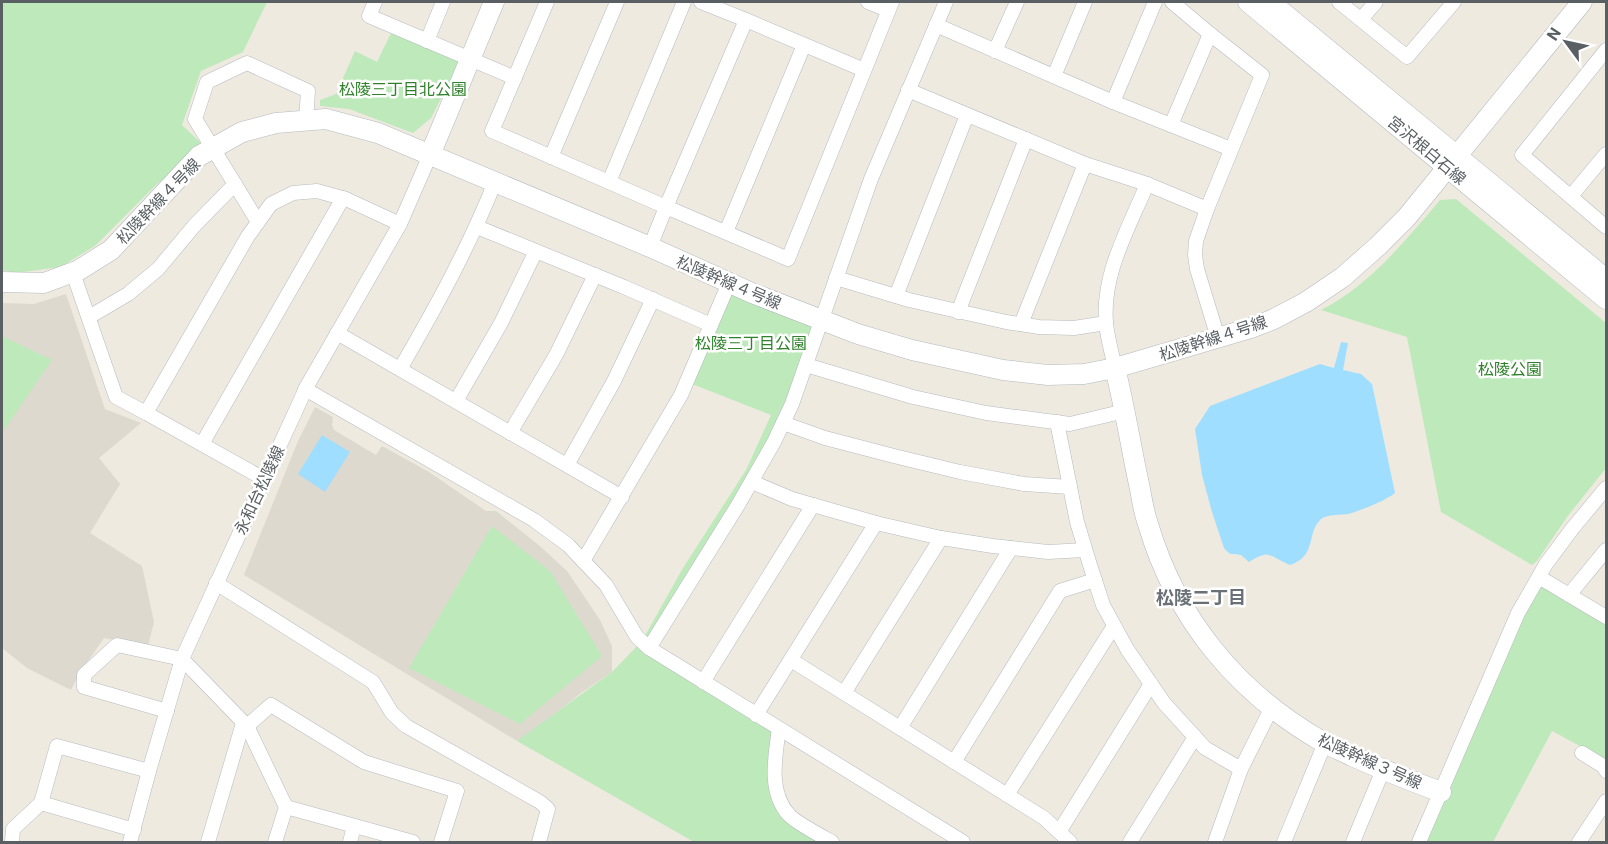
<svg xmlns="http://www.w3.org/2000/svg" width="1608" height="844" viewBox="0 0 1608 844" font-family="Roboto,'Noto Sans JP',sans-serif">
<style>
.education{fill:#ddd9cf}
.green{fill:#bee9ba}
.water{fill:#a0deff}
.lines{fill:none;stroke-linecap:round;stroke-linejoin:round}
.street-casing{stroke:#b6babf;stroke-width:15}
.secondary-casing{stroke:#b4b9bf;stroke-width:21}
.street{stroke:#fff;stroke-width:14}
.secondary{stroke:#fff;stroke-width:20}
.labels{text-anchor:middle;stroke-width:5;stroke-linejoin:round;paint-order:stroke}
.park-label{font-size:16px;fill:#2f822a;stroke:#fff}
.street-label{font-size:16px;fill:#595f63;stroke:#fff}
.neighbourhood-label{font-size:18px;font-weight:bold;fill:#6a7176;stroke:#fff}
</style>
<rect width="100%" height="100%" fill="#eeeae0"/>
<g class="education">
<polygon points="66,294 105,409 141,423 99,458 120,484 90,533 142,566 154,622 148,646 104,638 79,674 71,690 27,668 2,648 2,303 34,304"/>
<polygon points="315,407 333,417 332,425 334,430 376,455 382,446 429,472 486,511 496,511 541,547 567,571 600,620 612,646 612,672 581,693 530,734 517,741 244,575 298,441"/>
</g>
<g class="green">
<polygon points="2,2 267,2 243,52 201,71 182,125 204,146 156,185 95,246 60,267 16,273 2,270"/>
<polygon points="394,27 463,55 431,118 413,133 349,109 320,106 320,100 336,94 355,51 377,62"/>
<path d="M1456,199L1606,323V468L1567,517L1537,561L1532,565L1441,512L1407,337L1321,310C1370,285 1405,241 1440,200Z"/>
<polygon points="729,283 821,320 792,404 650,647 779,729 776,794 789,816 834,842 694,842 517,741 612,672 642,641 683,568 746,470 771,415 687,382"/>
<polygon points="2,336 52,360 2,433"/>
<polygon points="492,526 550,571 602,656 520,724 409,668"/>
<polygon points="1539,577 1606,617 1606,760 1552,731 1493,842 1423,842"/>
</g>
<g class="water">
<path d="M1341,342L1348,343L1343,370L1361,374L1372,384L1395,493C1383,502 1366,508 1352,513C1342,516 1327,513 1320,520C1306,535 1317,556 1290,565C1270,557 1270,548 1249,562L1241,555C1232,553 1231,557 1224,548L1212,512L1202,475L1195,429L1210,406L1320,364L1334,368Z"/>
<polygon points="322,435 350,452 325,492 298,474"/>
</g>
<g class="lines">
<g class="street-casing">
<g id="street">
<polyline points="375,2 369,16 515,78"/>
<polyline points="547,2 492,131 666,207 746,20 864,70"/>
<polyline points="701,2 746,20"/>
<polyline points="868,2 888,10"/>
<polyline points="1172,2 1210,34 1262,75 1207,209 1196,241 1195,255 1197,269 1218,338"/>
<polyline points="1339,2 1407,57 1454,2"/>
<polyline points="1361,19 1376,2"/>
<polyline points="936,25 1113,102 1231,149"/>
<polyline points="427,41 443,2"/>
<polyline points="1606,50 1522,155 1606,227"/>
<polyline points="995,51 1017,2"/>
<polyline points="1054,76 1085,2"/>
<polyline points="908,90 1085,164 1147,184 1207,209"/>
<polyline points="1113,102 1155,2"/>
<polyline points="1171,125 1210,34"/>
<polyline points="551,157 617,2"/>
<polyline points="609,182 684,2"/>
<polyline points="1571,196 1606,154"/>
<polyline points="258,222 195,119 207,82 247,63 308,91 306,121"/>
<polyline points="477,227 624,287 711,325"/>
<polyline points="726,232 804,45"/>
<polyline points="650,247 666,207 788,259 892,2"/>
<polyline points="73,273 116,397 146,413"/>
<polyline points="836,278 909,300 1006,322 1039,327 1074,328 1106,323"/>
<polyline points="896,296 967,115"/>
<polyline points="958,312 1026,139"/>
<polyline points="89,317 128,294 158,269 194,226 235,184"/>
<polyline points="1021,324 1085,164"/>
<polyline points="337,333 622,497"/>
<polyline points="806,365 913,397 986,413 1070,424 1125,411"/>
<path d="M1115,368C1112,353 1107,337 1106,322C1102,273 1129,228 1147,184"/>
<path d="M400,369C436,307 468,249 495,182"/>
<polyline points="305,389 534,520 568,545 606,585 637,637 649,648 963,842"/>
<polyline points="456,401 501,323 536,251"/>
<polyline points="1057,422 1077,522 1090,565 1103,605 1127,649 1164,703 1205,748 1241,769"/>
<polyline points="783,423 825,438 894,456 960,472 1024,484 1070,487"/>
<polyline points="510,433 556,355 595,275"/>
<polyline points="202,444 343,198"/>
<polyline points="567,465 614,381 653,299"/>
<polyline points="264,479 146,413 248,236 271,204 293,193 317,191 346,199 400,224"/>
<polyline points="752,482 792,499 876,523 941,538 993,546 1048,552 1085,550"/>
<polyline points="583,561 681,395 729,283"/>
<polyline points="1539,577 1606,617"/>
<polyline points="216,583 373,682 392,713 406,726 540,802 548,809 539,842"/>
<polyline points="1569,595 1606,550"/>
<polyline points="649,648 738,505 774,442 792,404 871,179 946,2"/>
<polyline points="791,660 1044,818 1070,842"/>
<polyline points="703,682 813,505"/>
<polyline points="844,693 941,538"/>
<polyline points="167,711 84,687 84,675 117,645 182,659 247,726 286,807 413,842"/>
<polyline points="756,715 876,523"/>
<polyline points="247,726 271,705 364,762 457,791 441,842"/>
<polyline points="900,728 1011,548"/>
<path d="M779,729C775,757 768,792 789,815C795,822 823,837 832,842"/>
<polyline points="1582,753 1603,766 1606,771"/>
<polyline points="954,762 1060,591 1095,580"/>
<polyline points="1007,795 1114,626"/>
<polyline points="134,830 41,803 57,746 149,771"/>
<polyline points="1059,832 1151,684"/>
<polyline points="12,842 13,829 41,803"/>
<polyline points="130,842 149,771 182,659 307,386 400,224 430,155"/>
<polyline points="208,842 243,723"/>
<polyline points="275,842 286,807"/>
<polyline points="350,842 354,826"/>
<polyline points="1130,842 1195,737"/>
<polyline points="1215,842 1241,769 1271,709"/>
<polyline points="1284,842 1325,743"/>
<polyline points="1353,842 1383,770"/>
<polyline points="1419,842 1518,613 1546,564 1572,529 1606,488"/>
<polyline points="1579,842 1606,801"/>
</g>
</g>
<g class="secondary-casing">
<g id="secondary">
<polyline points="1248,2 1606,299"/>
<polyline points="1270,2 1606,279"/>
<polyline points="430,155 494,2"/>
<polyline points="2,282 44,283 79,270 111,250 199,156 242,132 276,123 326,119 378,133 650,247 752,293 858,334 912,350 1003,370 1048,375 1084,374 1115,368 1251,328 1274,319 1306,302 1343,277 1378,246 1407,217 1582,2"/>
<path d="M1115,368C1125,408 1131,448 1140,489C1142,500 1144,513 1148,524C1176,619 1237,693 1323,742C1332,747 1342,751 1352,756C1381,769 1411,781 1441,792"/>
</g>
</g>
<use href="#street" class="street"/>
<use href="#secondary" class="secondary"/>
</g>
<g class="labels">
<g class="park-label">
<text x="403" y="95">松陵三丁目北公園</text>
<text x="751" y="349">松陵三丁目公園</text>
<text x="1510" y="375">松陵公園</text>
</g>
<g class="street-label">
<text transform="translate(1427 150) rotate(40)" y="6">宮沢根白石線</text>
<text transform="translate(158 201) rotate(-46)" y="6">松陵幹線４号線</text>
<text transform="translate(729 282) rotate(23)" y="6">松陵幹線４号線</text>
<text transform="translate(1213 338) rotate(-18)" y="6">松陵幹線４号線</text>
<text transform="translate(259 490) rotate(-65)" y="6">永和台松陵線</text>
<text transform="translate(1370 761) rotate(24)" y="6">松陵幹線３号線</text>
</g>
<g class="neighbourhood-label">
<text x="1201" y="604">松陵二丁目</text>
</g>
</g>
<rect width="1608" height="844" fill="none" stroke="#595f63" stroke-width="6"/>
<g transform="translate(1566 42) rotate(303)" stroke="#ffffff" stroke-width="4.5" paint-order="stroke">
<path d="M0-4.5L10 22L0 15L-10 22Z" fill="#595f63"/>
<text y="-9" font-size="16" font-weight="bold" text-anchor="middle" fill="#595f63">N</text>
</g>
</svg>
